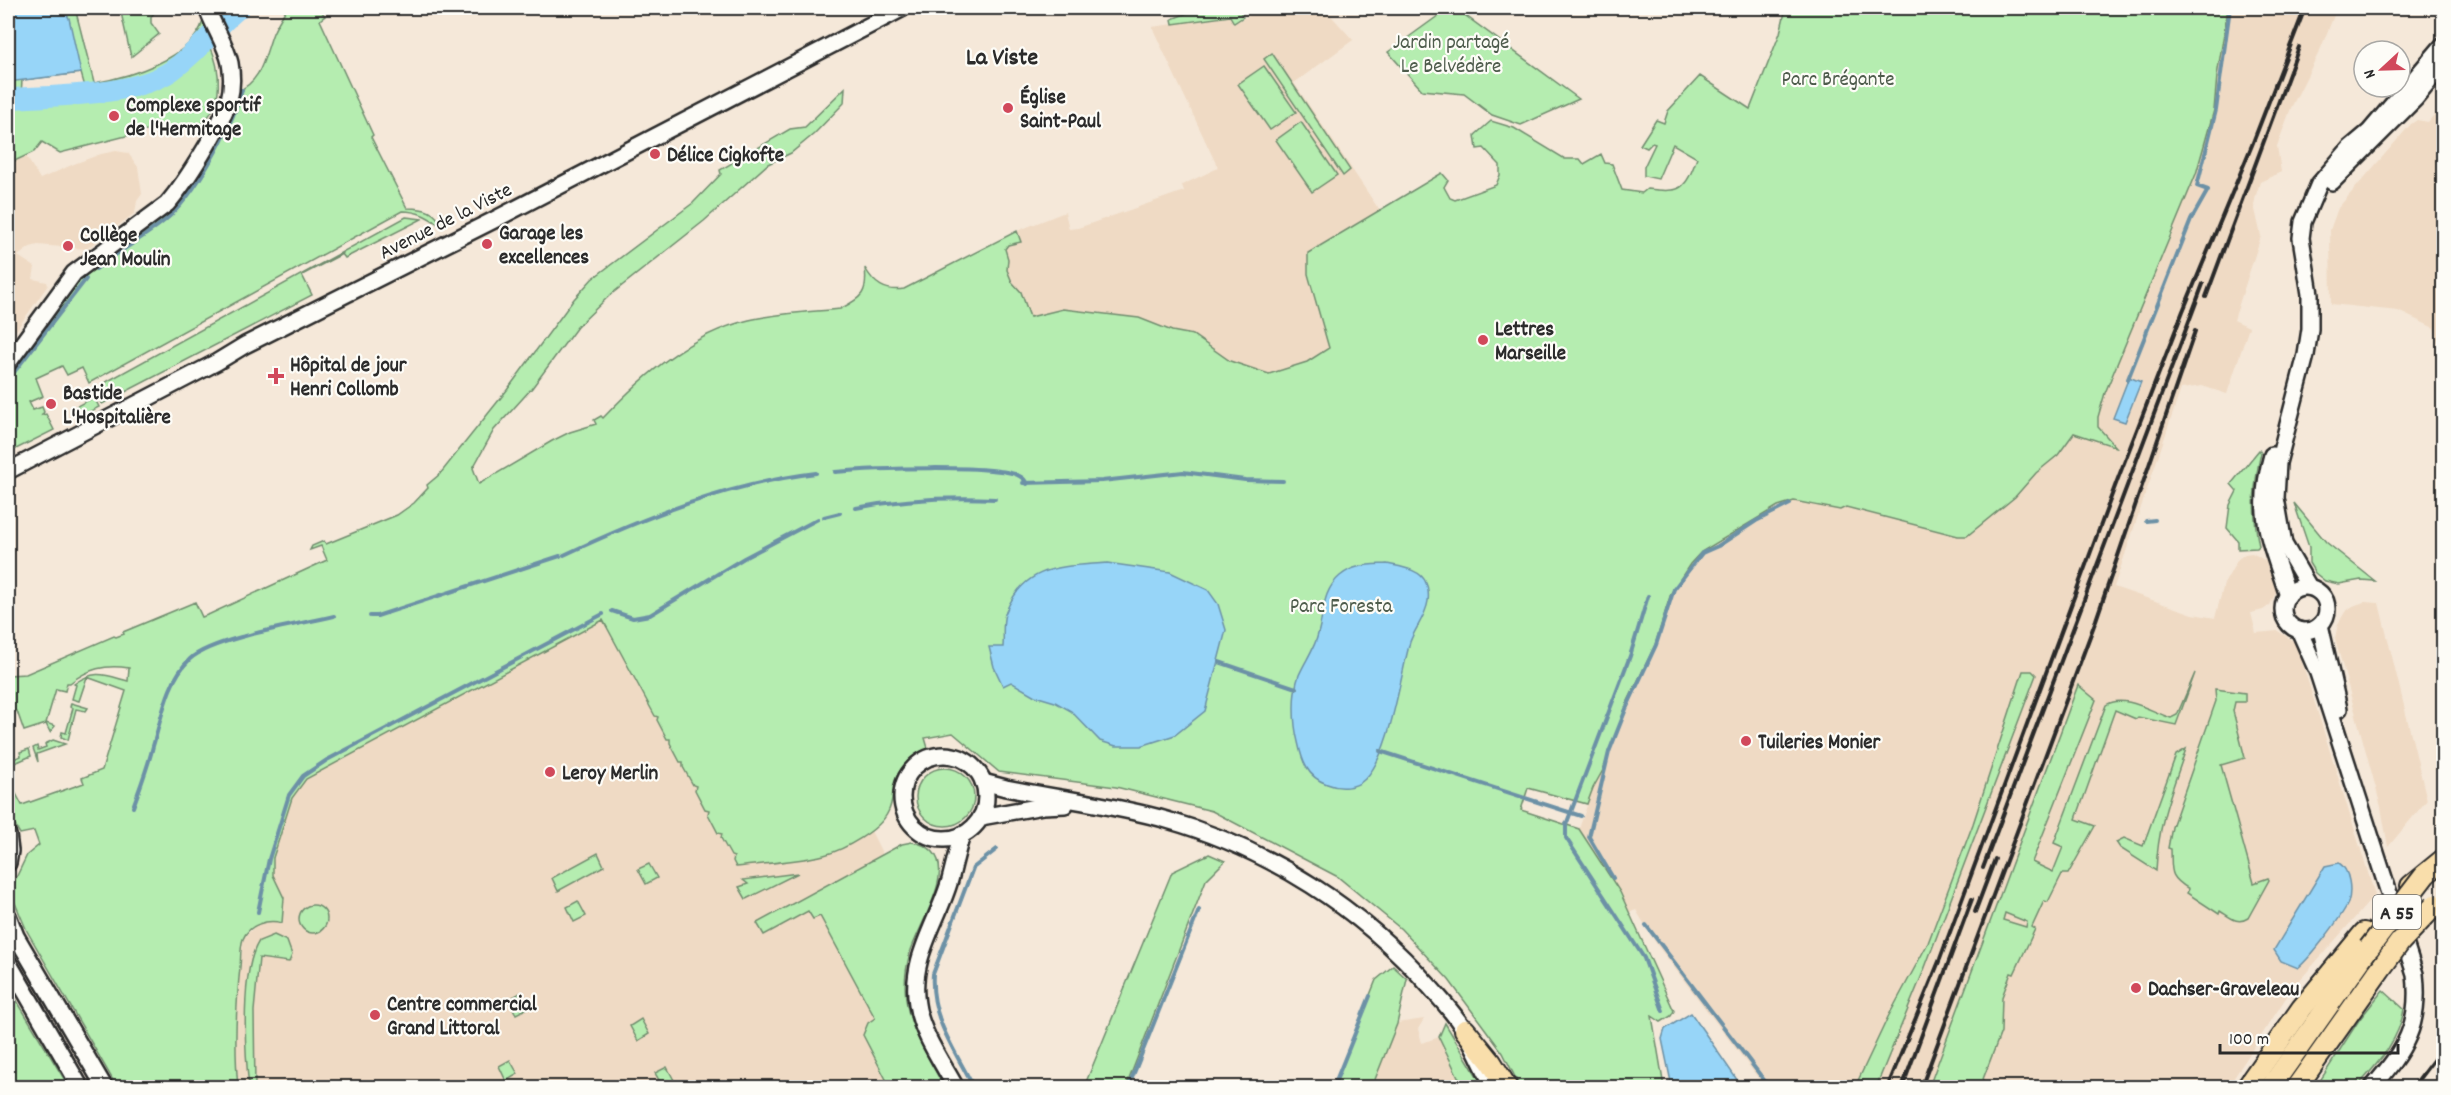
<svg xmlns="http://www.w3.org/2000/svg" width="2451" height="1095" viewBox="0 0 2451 1095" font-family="Dekko,sans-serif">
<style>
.built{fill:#efdac4}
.green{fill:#b5edb0;stroke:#708c6e;stroke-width:1.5;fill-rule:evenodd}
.water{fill:#97d5f8;stroke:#6c91a6;stroke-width:1.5}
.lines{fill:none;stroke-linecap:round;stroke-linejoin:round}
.stream{stroke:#6c91a6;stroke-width:4}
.river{stroke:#97d5f8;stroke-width:21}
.secondary-casing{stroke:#2b2b2b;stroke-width:20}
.highway-casing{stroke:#2b2b2b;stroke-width:24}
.secondary{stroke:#fdfcf7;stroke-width:15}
.highway{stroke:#f9deab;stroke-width:20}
.rail{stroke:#2b2b2b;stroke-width:4}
.highway-bridge-casing{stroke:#2b2b2b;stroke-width:24;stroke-linecap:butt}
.highway-bridge{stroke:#f9deab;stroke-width:20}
.poi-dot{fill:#d1495b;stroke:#fdfcf7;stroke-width:2}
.labels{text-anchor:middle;stroke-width:4.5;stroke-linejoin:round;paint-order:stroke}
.shield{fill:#fdfcf7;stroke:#6a6a68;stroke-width:1.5}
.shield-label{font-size:20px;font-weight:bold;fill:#2b2b2b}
.park-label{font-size:21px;fill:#4e5c4c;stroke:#fdfcf7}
.poi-label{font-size:21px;font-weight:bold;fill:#2b2b2b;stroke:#fdfcf7;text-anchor:start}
.street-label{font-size:21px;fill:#2b2b2b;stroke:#fdfcf7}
.quarter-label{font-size:24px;font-weight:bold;fill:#2b2b2b;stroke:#fdfcf7}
</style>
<rect width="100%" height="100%" fill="#f5e8d9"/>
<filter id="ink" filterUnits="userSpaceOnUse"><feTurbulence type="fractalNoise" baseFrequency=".0167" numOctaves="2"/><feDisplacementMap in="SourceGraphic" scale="12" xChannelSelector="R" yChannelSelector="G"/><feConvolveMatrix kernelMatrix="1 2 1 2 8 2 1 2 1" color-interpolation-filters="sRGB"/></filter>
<g filter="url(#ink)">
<g class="built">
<polygon points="1263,8 1324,8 1353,40 1294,83 1380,211 1308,253 1308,274 1329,348 1307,362 1269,374 1230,361 1193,335 1172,331 1139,318 1063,309 1030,317 1021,292 1012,282 1007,270 1008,259 1005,249 1007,245 1021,242 1017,231 1065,212 1069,229 1078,228 1184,191 1182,185 1218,168 1152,27 1230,16 1234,23"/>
<polygon points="2227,8 2337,8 2321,48 2291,108 2277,146 2281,172 2260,182 2256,195 2254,205 2261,236 2234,320 2249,327 2227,394 2202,386 2181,389 2114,587 2193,614 2215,618 2224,584 2238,559 2245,554 2252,553 2266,561 2277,590 2270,605 2263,610 2251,613 2256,633 2278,631 2296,643 2375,895 2291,990 2228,1087 1765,1087 1657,945 1636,910 1628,913 1620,892 1579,829 1593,788 1603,770 1628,701 1655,645 1671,593 1681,576 1701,552 1728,538 1760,516 1794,500 1840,510 1846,507 1958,536 1967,536 2015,497 2036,473 2058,455 2074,433 2114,446 2098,427 2098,417 2105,393 2196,174 2214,110 2217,76"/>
<polygon points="2443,89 2443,361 2434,328 2398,311 2331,304 2330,230 2338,208 2411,124 2417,120 2428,122 2440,108 2437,100 2439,93"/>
<polygon points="116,151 128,153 138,167 142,194 137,201 135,213 86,249 38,245 30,247 18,256 35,267 33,279 47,282 48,285 8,342 8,164 26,156 40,179 74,164 101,154"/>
<polygon points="2364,602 2379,603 2427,800 2388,847 2381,807 2335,638 2338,624 2345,612 2353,606"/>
<polygon points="608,611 868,825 883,855 810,895 877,1019 891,1087 238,1088 235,1057 237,997 243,939 256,925 294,785"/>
<polygon points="1424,1019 1418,1029 1422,1043 1439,1037 1463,1087 1372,1088 1397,1023"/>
</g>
<g class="green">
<path d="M8,8H75L94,83C128,77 192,59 203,21L206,29C190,46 172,67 149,76C129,83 106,83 85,87L81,73L22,80L21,96L8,97Z"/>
<polygon points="120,8 167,8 156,10 151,17 151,23 159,34 131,57"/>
<path d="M287,8H322V12L325,16L320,20L373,135L371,137L407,208C426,208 435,211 444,228C431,219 421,211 402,211L89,383L82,368L67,375L62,366L36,378L43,396L29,402L33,410L42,407L44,412L42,415L46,414L54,430L8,453V374L83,274L168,212L188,190L229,115L236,92C262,82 264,57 273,33C277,24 282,16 287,8Z"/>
<polygon points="1200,8 1238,8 1243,17 1234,23 1230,16 1173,24 1172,19"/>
<polygon points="1449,8 1455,8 1579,99 1521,125 1492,115 1464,94 1422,90 1388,52"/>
<path d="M1786,8H2151L2164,11L2188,8H2228L2217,76L2214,110L2196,174L2105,393L2098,417V427L2116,447L2074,433L2058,455L2036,473L2015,497L1967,536H1958L1846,507L1840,510L1794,501L1778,506L1701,552L1690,564L1671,593L1655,645L1628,701L1603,770L1593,788L1587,804L1528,788L1521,810L1579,829L1620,892L1674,1011L1671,1016L1661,1022L1652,1016L1664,1087H1520L1503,1053L1449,980L1401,929L1338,877L1212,811L1116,787L999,772L953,733L925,738L928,748C913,756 898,767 894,784C892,793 893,803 888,812C880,830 844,850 824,855C796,862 765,863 736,867L733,861L734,857L731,856L721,838L722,834L718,833L708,814L709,810L705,809L695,790L696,786L693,785L683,767V762H680L670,743V739H667L657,720L658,717L655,716L603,620L306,779L292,798L273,858V875L284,898L282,923C268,919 249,924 243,939C240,947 241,959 240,967C236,1007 234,1047 238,1087H117L27,931L12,896L15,880L27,855L39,845L34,831L20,834L8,814V793L14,790L22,805L84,783L82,778L102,770L126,691L87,677L79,701L72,699L76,685L74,684C95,669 105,675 128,681L129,668C105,664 88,669 70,683H67L65,691L56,689L46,723L55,726L50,732L46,724L24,731L17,711L8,714V675L26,674L114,636L116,637L124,634L123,632L195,602L202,617L210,614L327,560L321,546L310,550L312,546L324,541L326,544L397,515L414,503L428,488L427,485L440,474L507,390L574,299L592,279L693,203L721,174L720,170L790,129L805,127L845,88L844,103L814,134L791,153L768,164L704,221L609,296L577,327L532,388L494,430L473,468L479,484L552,441L570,432L596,424L594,420L601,416L603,418C644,375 690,334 749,320C779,313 810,312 840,309C862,298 868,293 865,268C874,284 885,292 904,289L1017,231L1021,242L1008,245L1005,249L1008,259L1007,270L1012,282L1021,292L1030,317L1063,309L1139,318L1172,331L1193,335L1230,361L1269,374L1307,362L1329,348L1308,274V253L1442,173L1448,180L1444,187L1450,198L1455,200L1496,185L1500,175V165L1484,148L1477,149L1475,135L1491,121L1514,128L1565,159H1580L1584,164L1601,154L1605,163L1612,164L1622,190L1642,193L1647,189C1682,193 1685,190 1697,158L1673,144L1658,179L1644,176V167L1655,144L1652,143L1647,148L1640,145L1656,120L1664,123L1668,111L1700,76L1750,109L1780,33Z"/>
<path d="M209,43C221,69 225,105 200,125L182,128L161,127L60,153L42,142L34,152L8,164V103C58,98 125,101 170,76C185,68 197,54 209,43Z"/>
<polygon points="1272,53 1350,170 1343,176 1264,59"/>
<polygon points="1264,66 1296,112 1270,130 1238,84"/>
<polygon points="1301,122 1337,175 1312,192 1276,140"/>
<polygon points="406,217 422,219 345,258 342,254 302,275 312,295 102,404 96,394 104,388 106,382"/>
<polygon points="94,397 99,407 79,417 75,407"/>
<path d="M2259,450L2261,453C2253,487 2252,511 2259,546L2257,548L2238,549V541L2227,528L2230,505L2237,491L2231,484Z"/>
<polygon points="2294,503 2326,542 2375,581 2361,580 2339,584 2325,581 2315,573 2309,563 2309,547"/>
<polygon points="2023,671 2032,671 2036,675 1924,970 1876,1087 1855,1087 1888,1017 1928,943 1973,824"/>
<path d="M2195,673L2176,725L2138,717L2136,719L2115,710L2076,819L2095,826L2068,874H2062L2048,902L2044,901L2032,927L2035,929L2014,974L2011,973L2002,997L2001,1032L1980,1087H1929L2078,685L2096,700L2032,862L2053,872L2063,847L2054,843L2106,705C2124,693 2152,712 2171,718L2177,715ZM2005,913L2027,922L2026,927L2003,920Z"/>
<path d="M2215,689L2245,693V702H2235L2233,711L2245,758L2221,765L2254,883L2268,878L2269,880L2248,918C2237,925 2230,917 2220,911L2219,914L2187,893L2189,889C2168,876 2172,871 2171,849L2168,848L2172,827L2216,701Z"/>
<polygon points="71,703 88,708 86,711 76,709 68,740 61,737 62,732 66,733 73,708 70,707"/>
<polygon points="53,740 65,744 37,754 38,762 33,748 37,746 38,750 46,747 45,744"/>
<polygon points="29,749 31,756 8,766 8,761 21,756 20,752"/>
<path d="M2186,749C2171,793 2158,823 2156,871L2120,848L2116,842L2124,838L2143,846L2176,755Z"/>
<circle cx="945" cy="797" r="29"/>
<path d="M912,842C970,852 920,920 910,953C906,967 904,984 906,999C910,1031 930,1060 944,1087H890L863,1035L868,1023L875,1018L820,916L813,919L808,911L764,935L757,923L902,844Z"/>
<polygon points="598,853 604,866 558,891 552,878"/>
<polygon points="1209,854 1225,861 1206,880 1126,1087 1084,1087 1172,872"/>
<polygon points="649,864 657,878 646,884 638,869"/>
<polygon points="798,873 746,899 739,887 748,884 743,880"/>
<polygon points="578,901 586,916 574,922 567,907"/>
<circle cx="313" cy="919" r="14"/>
<path d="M274,935L287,941L292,955L289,962L259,958L254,1011L255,1087H249C245,1052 240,970 259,941Z"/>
<polygon points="1393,966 1407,979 1397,1024 1372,1087 1333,1087 1376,980"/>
<polygon points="8,986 69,1087 8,1087"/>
<path d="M2383,990L2404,1009C2399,1041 2378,1063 2357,1087H2316L2359,1020Z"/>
<polygon points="520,993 528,1008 516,1014 508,1000"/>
<polygon points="641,1019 649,1034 638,1041 630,1026"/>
<polygon points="1445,1023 1480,1081 1483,1087 1463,1087 1439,1037"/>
<polygon points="510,1060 518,1074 506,1081 499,1066"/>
<polygon points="667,1067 675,1082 663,1087 655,1073"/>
</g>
<g class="water">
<polygon points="8,8 62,8 69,18 81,73 8,82"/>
<polygon points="2129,377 2141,382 2125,422 2113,418"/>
<path d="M1107,563L1170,572L1208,590L1218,604L1226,630L1205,711L1175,735L1141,746H1116L1100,741L1071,711L1055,702L1035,696L1011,682L1003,686L994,667L989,647H1003C1004,637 1002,623 1005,614C1024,564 1061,567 1107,563Z"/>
<path d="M1387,564C1400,567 1421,569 1426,583C1428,587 1429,596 1428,601C1426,616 1415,628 1410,642C1400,677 1390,755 1365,779C1355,789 1339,789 1327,784C1307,777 1302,761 1298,742C1293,722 1292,694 1299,675C1305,661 1315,648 1318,634C1324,613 1322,591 1340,576C1354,564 1370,565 1387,564Z"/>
<path d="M2339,863C2350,870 2352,891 2348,903C2341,918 2311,957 2298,968L2281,961L2274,950L2325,866Z"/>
<polygon points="1691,1013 1742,1087 1672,1087 1662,1039 1665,1029"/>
</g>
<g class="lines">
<g class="stream">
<polyline points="233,13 234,24"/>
<path d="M96,269C118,252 143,238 164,221C196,196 231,128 242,90"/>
<polyline points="2128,379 2191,220 2208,190 2197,186 2216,110 2230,8"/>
<polyline points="8,380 86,279"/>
<path d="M835,472C865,469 1001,463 1021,477C1024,478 1025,481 1027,484"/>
<polyline points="1023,483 1102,481 1183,472 1245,480 1283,481"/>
<path d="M856,508C903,499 947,497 995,499"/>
<polyline points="824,517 840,513"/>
<polyline points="2146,521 2155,520"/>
<path d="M564,555C645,517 727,484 816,473"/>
<polyline points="1648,596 1630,656 1566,825 1566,838 1644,958 1663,1011"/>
<polyline points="612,611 633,618 650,615 744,558 818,519"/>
<polyline points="370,616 377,616 560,556"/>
<polyline points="1219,662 1296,688"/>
<polyline points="1380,751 1581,816"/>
<path d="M133,807C140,787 148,767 153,746C162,717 167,681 190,659C213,638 300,624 334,616"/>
<polyline points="1613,878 1589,837 1609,752 1626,709 1656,645 1674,589 1702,553 1718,546 1756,521 1790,504"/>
<polyline points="258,912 269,859 289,795 303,776 327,760 603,614"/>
<polyline points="1646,925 1770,1088"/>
<path d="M974,1088C955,1050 930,1018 933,974L973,868L997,849"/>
<polyline points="1128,1088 1199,910"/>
<polyline points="1333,1088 1370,996"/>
</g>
<path class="river" d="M8,99C53,95 133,97 171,71C196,54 216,27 239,8"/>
<g class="secondary-casing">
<g id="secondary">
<polyline points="2332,182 2415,99 2444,63"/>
<path d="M8,363L74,273L167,204C186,182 220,128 229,100C232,89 232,74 230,63C226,44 213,26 207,8"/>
<path d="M2272,455C2255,515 2270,539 2288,596"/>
<polyline points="8,471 217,362 245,345 492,221 903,8"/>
<polyline points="2309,587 2284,544 2276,498 2278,463 2306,355 2310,329 2310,294 2301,238 2303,222 2319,184 2350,148 2369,132 2444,44"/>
<circle cx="2305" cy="609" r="22"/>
<polyline points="2320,625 2339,709"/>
<path d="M2299,630L2318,673L2415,974C2421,1026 2405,1049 2372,1088"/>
<circle cx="944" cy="797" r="42"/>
<path d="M983,782L1006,788C1059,799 1115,805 1167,820C1269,849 1361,908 1431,988C1443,1002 1456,1015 1465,1031C1476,1049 1484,1069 1494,1088"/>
<polyline points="981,817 1043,806 1065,805"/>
<polyline points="8,835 10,851 8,863"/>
<polyline points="8,916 16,936 105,1088"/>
<polyline points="8,962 81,1088"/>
<path d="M956,1088C942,1062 921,1033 917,1004C909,959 938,922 950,880C954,865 957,850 962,835"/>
</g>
</g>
<g class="highway-casing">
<g id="highway">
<polyline points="2411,886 2444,859"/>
<polyline points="1465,1030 1491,1062 1507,1088"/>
<polyline points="2246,1088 2302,1008 2364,933"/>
<polyline points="2270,1088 2369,948"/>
<polyline points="2296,1088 2378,972"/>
</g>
</g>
<use href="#secondary" class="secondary"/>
<use href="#highway" class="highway"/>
<g class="rail">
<polyline points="2206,297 2299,47"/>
<polyline points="1983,868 2203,284"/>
<polyline points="1975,912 1995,859"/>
<polyline points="1887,1088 1940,959 2117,481 2183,311 2252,145 2305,8"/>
<polyline points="1902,1088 1972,899"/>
<polyline points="1921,1088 2096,620 2195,331"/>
<polyline points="2412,1088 2444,1046"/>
</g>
<g class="highway-bridge-casing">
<g id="highway-bridge">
<polyline points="2369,948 2425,875"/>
<polyline points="2378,972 2400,942 2435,905"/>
</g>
</g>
<use href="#highway-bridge" class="highway-bridge"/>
</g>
</g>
<g class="poi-dot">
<circle cx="1008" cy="108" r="6"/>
<circle cx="114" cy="116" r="6"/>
<circle cx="655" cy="154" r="6"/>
<circle cx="487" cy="244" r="6"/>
<circle cx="68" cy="246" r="6"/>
<circle cx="1483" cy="340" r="6"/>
<path d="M273 367h6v6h6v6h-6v6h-6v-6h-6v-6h6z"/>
<circle cx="51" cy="404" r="6"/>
<circle cx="1746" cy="741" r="6"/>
<circle cx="550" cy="772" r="6"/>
<circle cx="2136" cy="988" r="6"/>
<circle cx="375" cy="1015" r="6"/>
</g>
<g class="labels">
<rect class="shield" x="2373" y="895" width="48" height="34" rx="4.5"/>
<g class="shield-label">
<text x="2397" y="919">A 55</text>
</g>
<g class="park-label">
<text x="1451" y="48">Jardin partagé<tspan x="1451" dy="24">Le Belvédère</tspan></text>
<text x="1838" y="85">Parc Brégante</text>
<text x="1341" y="612">Parc Foresta</text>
</g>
<g class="poi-label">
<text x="1020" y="103">Église<tspan x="1020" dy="24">Saint-Paul</tspan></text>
<text x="126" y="111">Complexe sportif<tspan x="126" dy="24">de l'Hermitage</tspan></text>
<text x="667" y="161">Délice Cigkofte</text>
<text x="499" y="239">Garage les<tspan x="499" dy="24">excellences</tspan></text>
<text x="80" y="241">Collège<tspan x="80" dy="24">Jean Moulin</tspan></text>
<text x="1495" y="335">Lettres<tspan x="1495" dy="24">Marseille</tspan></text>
<text x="290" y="371">Hôpital de jour<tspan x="290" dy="24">Henri Collomb</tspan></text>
<text x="63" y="399">Bastide<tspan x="63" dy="24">L'Hospitalière</tspan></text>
<text x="1758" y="748">Tuileries Monier</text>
<text x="562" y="779">Leroy Merlin</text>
<text x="2148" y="995">Dachser-Graveleau</text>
<text x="387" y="1010">Centre commercial<tspan x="387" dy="24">Grand Littoral</tspan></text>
</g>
<g class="street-label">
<text transform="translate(445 220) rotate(-27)" y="7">Avenue de la Viste</text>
</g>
<g class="quarter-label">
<text x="1002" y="64">La Viste</text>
</g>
</g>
<rect width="2451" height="1095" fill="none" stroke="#fdfcf7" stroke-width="30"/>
<rect x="15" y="15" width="2421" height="1065" fill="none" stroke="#2b2b2b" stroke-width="2" filter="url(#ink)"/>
<g transform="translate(2382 69) rotate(248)"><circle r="28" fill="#fdfcf7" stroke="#a9a8a5" stroke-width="1.5"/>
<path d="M0-4.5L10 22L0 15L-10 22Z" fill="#d1495b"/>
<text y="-9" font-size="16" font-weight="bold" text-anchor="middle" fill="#2b2b2b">N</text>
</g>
<path d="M2220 1044v9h178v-9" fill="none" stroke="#2b2b2b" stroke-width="3"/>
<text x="2229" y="1044" font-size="18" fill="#2b2b2b" stroke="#fdfcf7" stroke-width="4.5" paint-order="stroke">100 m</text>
</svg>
